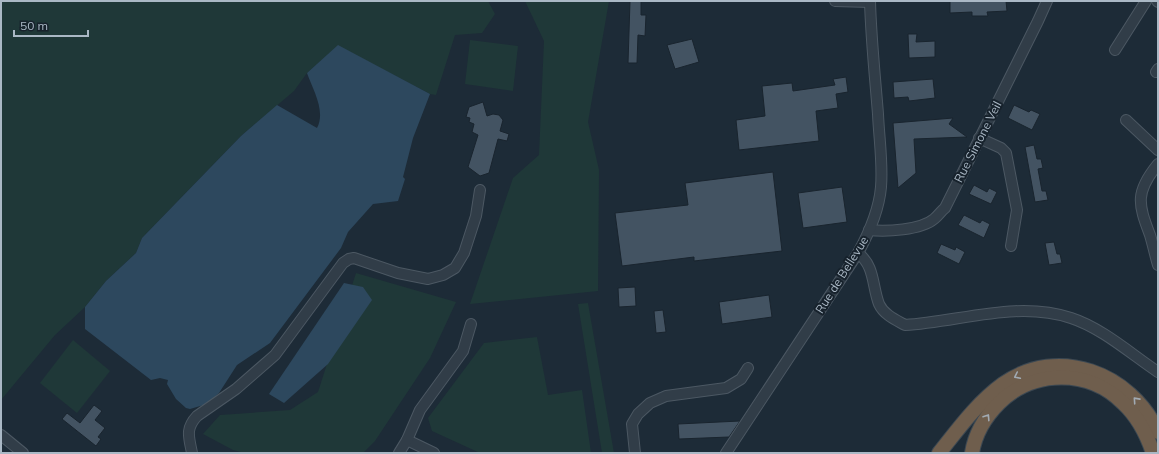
<svg xmlns="http://www.w3.org/2000/svg" width="1159" height="454" viewBox="0 0 1159 454" font-family="Mulish,sans-serif">
<style>
.green{fill:#1f3838}
.water{fill:#2d485e}
.building{fill:#435362;stroke:#19242e}
.lines{fill:none;stroke-linecap:round;stroke-linejoin:round}
.minor-casing{stroke:#4c5863;stroke-width:12}
.highway-casing{stroke:#3c4852;stroke-width:16}
.minor{stroke:#313d48;stroke-width:10}
.highway{stroke:#6f5e4d;stroke-width:14}
.oneway{stroke:#a1aab3}
.labels{text-anchor:middle;stroke-width:4;stroke-linejoin:round;paint-order:stroke}
.street-label{font-size:12px;fill:#aab8c5;stroke:#17222c}
</style>
<rect width="100%" height="100%" fill="#1d2b37"/>
<g class="green">
<polygon points="1,1 488,1 495,14 482,33 455,35 436,95 430,94 338,46 307,73 294,91 241,136 142,238 136,253 106,281 85,307 55,335 1,400"/>
<polygon points="525,1 609,1 588,122 599,170 598,291 470,304 513,178 539,155 544,41"/>
<polygon points="470,40 518,46 513,91 465,84"/>
<polygon points="356,273 456,302 430,358 375,441 363,453 245,453 233,450 203,434 220,415 290,410 318,392"/>
<polygon points="588,303 614,453 602,453 578,304"/>
<polygon points="537,337 548,395 582,390 591,453 480,453 432,431 428,418 484,343"/>
<polygon points="73,340 110,371 77,413 40,383"/>
</g>
<g class="water">
<path d="M338,45L430,94L413,138L403,177L405,179L398,201L373,204L348,232L341,248L270,343L237,365L219,393L207,404L190,409L186,408L176,399L167,384L168,380L160,378L151,380L85,329V307L106,281L136,253L142,238L241,136L277,105L317,128C326,111 313,90 307,73Z"/>
<polygon points="344,283 363,287 372,300 328,364 284,403 269,394"/>
</g>
<g class="building">
<polygon points="630,1 641,1 641,15 646,15 645,36 638,35 637,63 628,63"/>
<polygon points="950,1 1006,1 1007,11 987,12 988,16 972,16 972,12 950,13"/>
<polygon points="908,34 917,34 916,42 935,41 935,57 909,58"/>
<polygon points="692,39 699,62 675,69 667,45"/>
<polygon points="846,77 848,92 836,94 838,108 816,111 819,141 739,150 736,120 765,116 762,86 792,83 793,91 835,85 833,79"/>
<polygon points="933,79 935,98 909,101 908,97 894,98 893,82"/>
<polygon points="483,102 487,116 493,114 499,115 503,120 500,131 509,134 507,141 498,139 489,173 480,176 468,167 478,135 472,132 474,124 469,122 470,118 466,117 469,107"/>
<polygon points="1014,105 1029,112 1031,110 1040,114 1032,130 1008,118"/>
<polygon points="953,118 949,124 967,137 914,139 916,173 898,188 893,123"/>
<polygon points="1034,145 1037,159 1041,159 1043,168 1038,169 1042,191 1046,191 1048,200 1035,202 1025,147"/>
<polygon points="773,172 782,251 694,261 694,257 622,266 615,213 688,205 685,183"/>
<polygon points="974,185 987,192 989,188 997,192 991,204 969,194"/>
<polygon points="842,187 847,222 803,228 798,193"/>
<polygon points="964,215 980,223 982,220 990,224 984,238 958,225"/>
<polygon points="1054,242 1057,254 1060,254 1062,263 1049,265 1045,243"/>
<polygon points="941,244 955,250 956,247 965,252 959,264 937,253"/>
<polygon points="635,287 636,306 619,307 618,288"/>
<polygon points="769,295 772,317 722,324 719,302"/>
<polygon points="663,310 666,332 656,333 654,311"/>
<polygon points="94,405 102,411 95,420 105,428 98,437 101,439 96,446 62,419 67,413 80,423"/>
<polygon points="740,421 729,437 679,439 678,424"/>
</g>
<g class="lines">
<g class="minor-casing">
<g id="minor">
<polyline points="835,1 870,2"/>
<polyline points="1157,1 1158,2"/>
<polyline points="1115,50 1146,1"/>
<polyline points="1156,72 1158,69"/>
<polyline points="1126,120 1158,150"/>
<polyline points="979,138 1001,148 1006,153 1017,210 1011,246"/>
<path d="M1158,164C1135,192 1138,204 1150,235C1153,245 1155,255 1158,265"/>
<path d="M869,230C886,232 921,230 934,219C938,216 941,211 945,208L1038,21L1047,1"/>
<path d="M858,253C875,266 872,286 879,304C884,315 896,320 905,325C959,322 1017,300 1071,318C1102,328 1131,354 1158,372"/>
<polyline points="1,435 23,453"/>
<polyline points="407,440 434,453"/>
<path d="M192,453C189,437 185,429 197,416L236,389L275,355L343,263L349,259L354,258L398,273L428,279L443,275L455,268L464,253L476,216L480,190"/>
<polyline points="399,453 407,440 420,410 463,351 471,324"/>
<polyline points="635,453 632,424 638,414 650,403 666,396 726,388 741,379 748,368"/>
<path d="M726,453L858,253C869,233 879,210 881,187C883,163 879,138 878,114C875,76 871,39 870,1"/>
</g>
</g>
<g class="highway-casing">
<g id="highway">
<path d="M939,453C959,428 977,403 1003,384C1058,345 1131,373 1158,432"/>
<path d="M972,453C975,434 986,416 999,403C1034,369 1089,369 1123,403C1137,416 1147,435 1153,453"/>
</g>
</g>
<use href="#minor" class="minor"/>
<use href="#highway" class="highway"/>
</g>
<defs><path id="oneway-chevron" d="M-2-3.5L2.5 0L-2 3.5" fill="none" stroke-width="1.6" stroke-linecap="round" stroke-linejoin="round"/></defs>
<g class="oneway">
<use href="#oneway-chevron" transform="translate(1017 376) rotate(154)"/>
<use href="#oneway-chevron" transform="translate(1136 400) rotate(-132)"/>
<use href="#oneway-chevron" transform="translate(987 417) rotate(-57)"/>
</g>
<g class="labels">
<g class="street-label">
<text transform="translate(978 142) rotate(-63)" y="4">Rue Simone Veil</text>
<text transform="translate(842 275) rotate(-58)" y="4">Rue de Bellevue</text>
</g>
</g>
<rect width="1159" height="454" fill="none" stroke="#aab8c5" stroke-width="4"/>
<path d="M14 30v6h74v-6" fill="none" stroke="#aab8c5" stroke-width="2"/>
<text x="20" y="30" font-size="12" fill="#aab8c5" stroke="#17222c" stroke-width="3" paint-order="stroke">50 m</text>
</svg>
